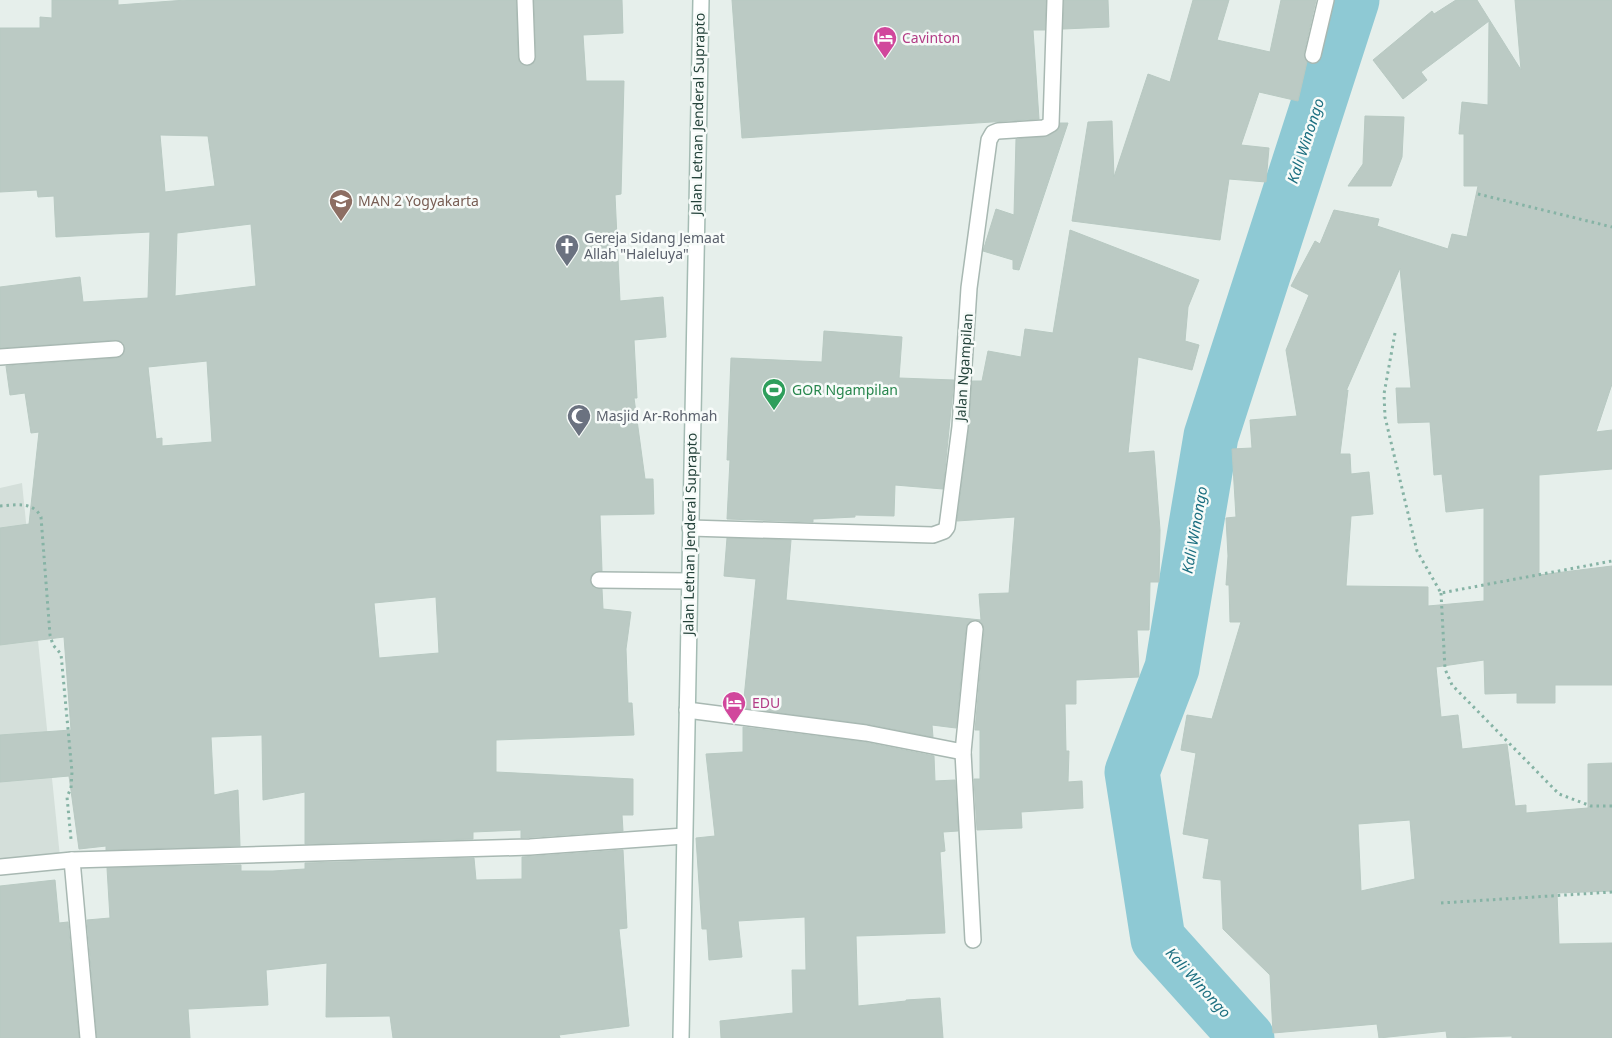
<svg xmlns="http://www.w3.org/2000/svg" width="1612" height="1038" viewBox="0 0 1612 1038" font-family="'Noto Sans',sans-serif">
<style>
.built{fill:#d4dfda}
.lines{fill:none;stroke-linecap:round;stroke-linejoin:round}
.river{stroke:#8ec9d4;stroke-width:55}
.building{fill:#bbcac4;stroke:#b8c9c2;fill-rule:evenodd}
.service-casing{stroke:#a8b8b2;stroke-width:18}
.minor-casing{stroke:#a8b8b2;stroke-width:18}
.secondary-casing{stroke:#a4bbb3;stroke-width:18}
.path{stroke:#86b3a5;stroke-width:3;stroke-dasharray:2.5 4;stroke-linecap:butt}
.service{stroke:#fff;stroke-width:15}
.minor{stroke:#fff;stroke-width:15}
.secondary{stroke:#fff;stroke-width:15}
.labels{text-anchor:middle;stroke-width:5;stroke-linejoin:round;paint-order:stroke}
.hotel-label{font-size:14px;fill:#b23c85;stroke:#f7fbf9;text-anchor:start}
.street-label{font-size:14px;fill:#24423a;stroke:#f7fbf9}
.education-label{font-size:14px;fill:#785e54;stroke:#f7fbf9;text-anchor:start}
.worship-label{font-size:14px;fill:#5b616d;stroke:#f7fbf9;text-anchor:start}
.leisure-label{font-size:14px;fill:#27864d;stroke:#f7fbf9;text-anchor:start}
.water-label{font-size:15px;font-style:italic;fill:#1c6f80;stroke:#f7fbf9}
</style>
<rect width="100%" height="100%" fill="#e6efeb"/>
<polygon class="built" points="22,483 60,857 0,864 0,488"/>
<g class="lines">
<polyline class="river" points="1247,1038 1158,939 1132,772 1172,668 1211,436 1352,0"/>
</g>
<g class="building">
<path d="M52,0H118V5L186,0H516L518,57L519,62L527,66L532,65L536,57L534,0H622L623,33L583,35L586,81H624L621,194L615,195L620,301L663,297L666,337L634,340L637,398H634L645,479H653L654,514L600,515L602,571L594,572L590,580L594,588L602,589L603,609L631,612L626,649L628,703H632L634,735L496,740V772L633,779V815H622L623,831L521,838V830L473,832V839L305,844V792L263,800L262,735L211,737L214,795L238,790L240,846L106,850V846L79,849L69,776L0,782V735L71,730L64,637L0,645V528L29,524L39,432L31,433L25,393L10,395L6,366L117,358L122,356L125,349L123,343L115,340L0,348V287L80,277L83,302L148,298L150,232L56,237L54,196L38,197L37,190L0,192V28H40V17L52,18ZM160,135L208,136L215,186L165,192ZM251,224L256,286L175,296L177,233ZM207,361L212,442L162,446V438L156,439L148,367ZM436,597L439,653L379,658L374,603Z"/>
<polygon points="732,0 1046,0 1045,30 1033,30 1039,119 742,138"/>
<polygon points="1064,0 1108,0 1109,27 1063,29"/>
<polygon points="1193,0 1229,0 1217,40 1270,52 1281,0 1316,0 1304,53 1307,62 1298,101 1259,92 1241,145 1269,148 1266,182 1229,179 1220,240 1072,221 1088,122 1112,121 1114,177 1148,74 1170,82"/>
<path d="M1456,0H1477L1521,70L1515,0H1612V384L1596,432L1612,430V469L1539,475V575L1612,566V685H1555V703H1517V693L1485,694L1484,660L1436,667L1441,717L1458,715L1462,749L1507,744L1515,806L1526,805V813L1588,808V764L1612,763V891L1557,893L1559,944L1612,943V1038H1512V1036L1447,1038L1446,1031L1379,1038L1377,1024L1273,1033L1270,975L1223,929L1221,880L1203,878L1209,839L1183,834L1196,753L1181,750L1187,715L1212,719L1241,622H1230L1229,585H1226L1228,556L1226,518L1236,517L1232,449L1252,448L1250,420L1297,416L1286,350L1309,295L1291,286L1315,241L1320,244L1334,210L1379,219L1377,226L1448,249L1452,234L1467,237L1478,186H1464V134H1459L1462,102L1488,105L1489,21L1421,72L1427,80L1403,99L1373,60L1432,11L1434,14ZM1400,268L1411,388H1396L1398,423L1430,422L1434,475L1442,474L1446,512L1484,508V601L1428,606V587L1346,586L1351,516L1373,514L1369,472L1351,474L1350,454H1340L1348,390L1346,391ZM1410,820L1415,879L1361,891L1358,824Z"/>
<polygon points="1365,116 1404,117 1402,157 1391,186 1348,186 1363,164"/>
<polygon points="1060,123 1068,123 1019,270 1013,269 1013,260 983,251 996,209 1014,215 1016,139 1048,136 1059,129"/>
<polygon points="1070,230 1199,280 1188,307 1185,341 1199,345 1192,370 1138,357 1128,453 1154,451 1160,530 1159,582 1150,582 1149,630 1137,630 1139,677 1076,680 1076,704 1065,704 1066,751 1069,751 1068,782 1082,781 1083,808 1021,812 1022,828 977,830 974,779 980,779 980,730 975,730 984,630 981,622 972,620 966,628 956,728 932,725 933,737 867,724 743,708 756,579 724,576 727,538 791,540 786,600 981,620 979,594 1009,593 1015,517 957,521 969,428 972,381 982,381 988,351 1021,357 1025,329 1053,333"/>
<polygon points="824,331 902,337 899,378 954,380 943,489 895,485 894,516 855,515 855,517 813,519 813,522 727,519 730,460 727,460 731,358 822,362"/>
<polygon points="743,727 864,742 934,756 935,781 955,780 958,831 943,832 945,851 940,852 945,933 856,936 858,1006 906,1001 906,1000 940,998 943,1038 721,1038 720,1021 793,1013 792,970 806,970 805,917 738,921 742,957 709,960 707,929 702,929 696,838 715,836 706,754 743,752"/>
<polygon points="623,850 627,928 619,929 629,1026 559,1035 560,1038 393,1038 390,1016 326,1017 327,963 266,970 268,1005 188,1009 190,1038 97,1038 87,920 110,918 107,868 241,865 241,871 273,871 305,869 305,863 474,858 476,880 522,879 522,857"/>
<polygon points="55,880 59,923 68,922 79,1038 0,1038 0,886"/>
</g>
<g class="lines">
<g class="service-casing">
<g id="service">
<polyline points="687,710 866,733 963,752"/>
<polyline points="973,940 963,752 975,629"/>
</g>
</g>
<g class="minor-casing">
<g id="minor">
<polyline points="525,0 527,57"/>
<polyline points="1313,55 1326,0"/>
<polyline points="0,357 116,349"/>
<polyline points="690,528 933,535 944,531 947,527 960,427 969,288 989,140 993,133 998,131 1044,128 1051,124 1055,0"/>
<polyline points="599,580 688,581"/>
<polyline points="72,860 88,1038"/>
<polyline points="0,867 72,860 530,847 684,836"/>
</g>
</g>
<g class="secondary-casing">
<polyline id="secondary" points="681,1038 701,0"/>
</g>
<g class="path">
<polyline points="1478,194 1612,227"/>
<polyline points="1395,333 1384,394 1385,417 1417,551 1441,593 1612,561"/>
<path d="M0,506C16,505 33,501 41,517L50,635L53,645L61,654L72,772L71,788L67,797L71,839"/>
<polyline points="1441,593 1445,669 1452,685 1559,794 1591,806 1612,806"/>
<polyline points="1441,903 1612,892"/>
</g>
<use href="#service" class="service"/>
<use href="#minor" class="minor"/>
<use href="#secondary" class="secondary"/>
</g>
<defs>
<g id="hotel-pin" transform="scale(1.25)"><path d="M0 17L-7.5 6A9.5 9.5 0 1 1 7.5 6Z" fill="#d1479c" stroke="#f7fbf9"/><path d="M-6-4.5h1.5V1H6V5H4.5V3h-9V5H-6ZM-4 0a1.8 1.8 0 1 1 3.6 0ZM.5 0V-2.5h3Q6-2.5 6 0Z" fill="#fff"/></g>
<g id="school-pin" transform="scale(1.25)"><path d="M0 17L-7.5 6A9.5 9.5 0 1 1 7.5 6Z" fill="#8d6e63" stroke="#f7fbf9"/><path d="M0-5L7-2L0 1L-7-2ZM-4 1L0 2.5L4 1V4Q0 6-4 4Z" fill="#fff"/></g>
<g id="church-pin" transform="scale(1.25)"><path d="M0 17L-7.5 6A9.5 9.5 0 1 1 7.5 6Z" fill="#6b7280" stroke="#f7fbf9"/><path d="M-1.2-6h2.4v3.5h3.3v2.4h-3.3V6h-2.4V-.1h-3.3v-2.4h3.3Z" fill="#fff"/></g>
<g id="stadium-pin" transform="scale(1.25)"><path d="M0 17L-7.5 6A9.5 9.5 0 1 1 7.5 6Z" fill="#2e9e5b" stroke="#f7fbf9"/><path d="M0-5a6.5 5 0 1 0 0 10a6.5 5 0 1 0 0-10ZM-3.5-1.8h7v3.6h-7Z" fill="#fff"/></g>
<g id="mosque-pin" transform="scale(1.25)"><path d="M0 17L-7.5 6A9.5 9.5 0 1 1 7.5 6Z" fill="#6b7280" stroke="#f7fbf9"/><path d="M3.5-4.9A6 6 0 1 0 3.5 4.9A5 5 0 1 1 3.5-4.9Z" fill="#fff"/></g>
</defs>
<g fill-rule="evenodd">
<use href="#hotel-pin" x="885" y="38"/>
<use href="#school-pin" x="341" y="201"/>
<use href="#church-pin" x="567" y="246"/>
<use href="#stadium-pin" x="774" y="390"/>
<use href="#mosque-pin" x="579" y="416"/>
<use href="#hotel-pin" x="734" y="703"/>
</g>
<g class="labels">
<g class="hotel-label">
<text x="902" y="43">Cavinton</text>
<text x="752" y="708">EDU</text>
</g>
<g class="street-label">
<text transform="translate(698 114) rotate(-89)" y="5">Jalan Letnan Jenderal Suprapto</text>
<text transform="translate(964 367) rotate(-86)" y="5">Jalan Ngampilan</text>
<text transform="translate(690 534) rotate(-89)" y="5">Jalan Letnan Jenderal Suprapto</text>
</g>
<g class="education-label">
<text x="358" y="206">MAN 2 Yogyakarta</text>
</g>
<g class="worship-label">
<text x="584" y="243">Gereja Sidang Jemaat<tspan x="584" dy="16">Allah "Haleluya"</tspan></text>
<text x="596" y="421">Masjid Ar-Rohmah</text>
</g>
<g class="leisure-label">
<text x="792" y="395">GOR Ngampilan</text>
</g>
<g class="water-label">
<text transform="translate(1306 141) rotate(-72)" y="5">Kali Winongo</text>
<text transform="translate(1195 530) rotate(-80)" y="5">Kali Winongo</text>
<text transform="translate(1198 983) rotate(48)" y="5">Kali Winongo</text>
</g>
</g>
</svg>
